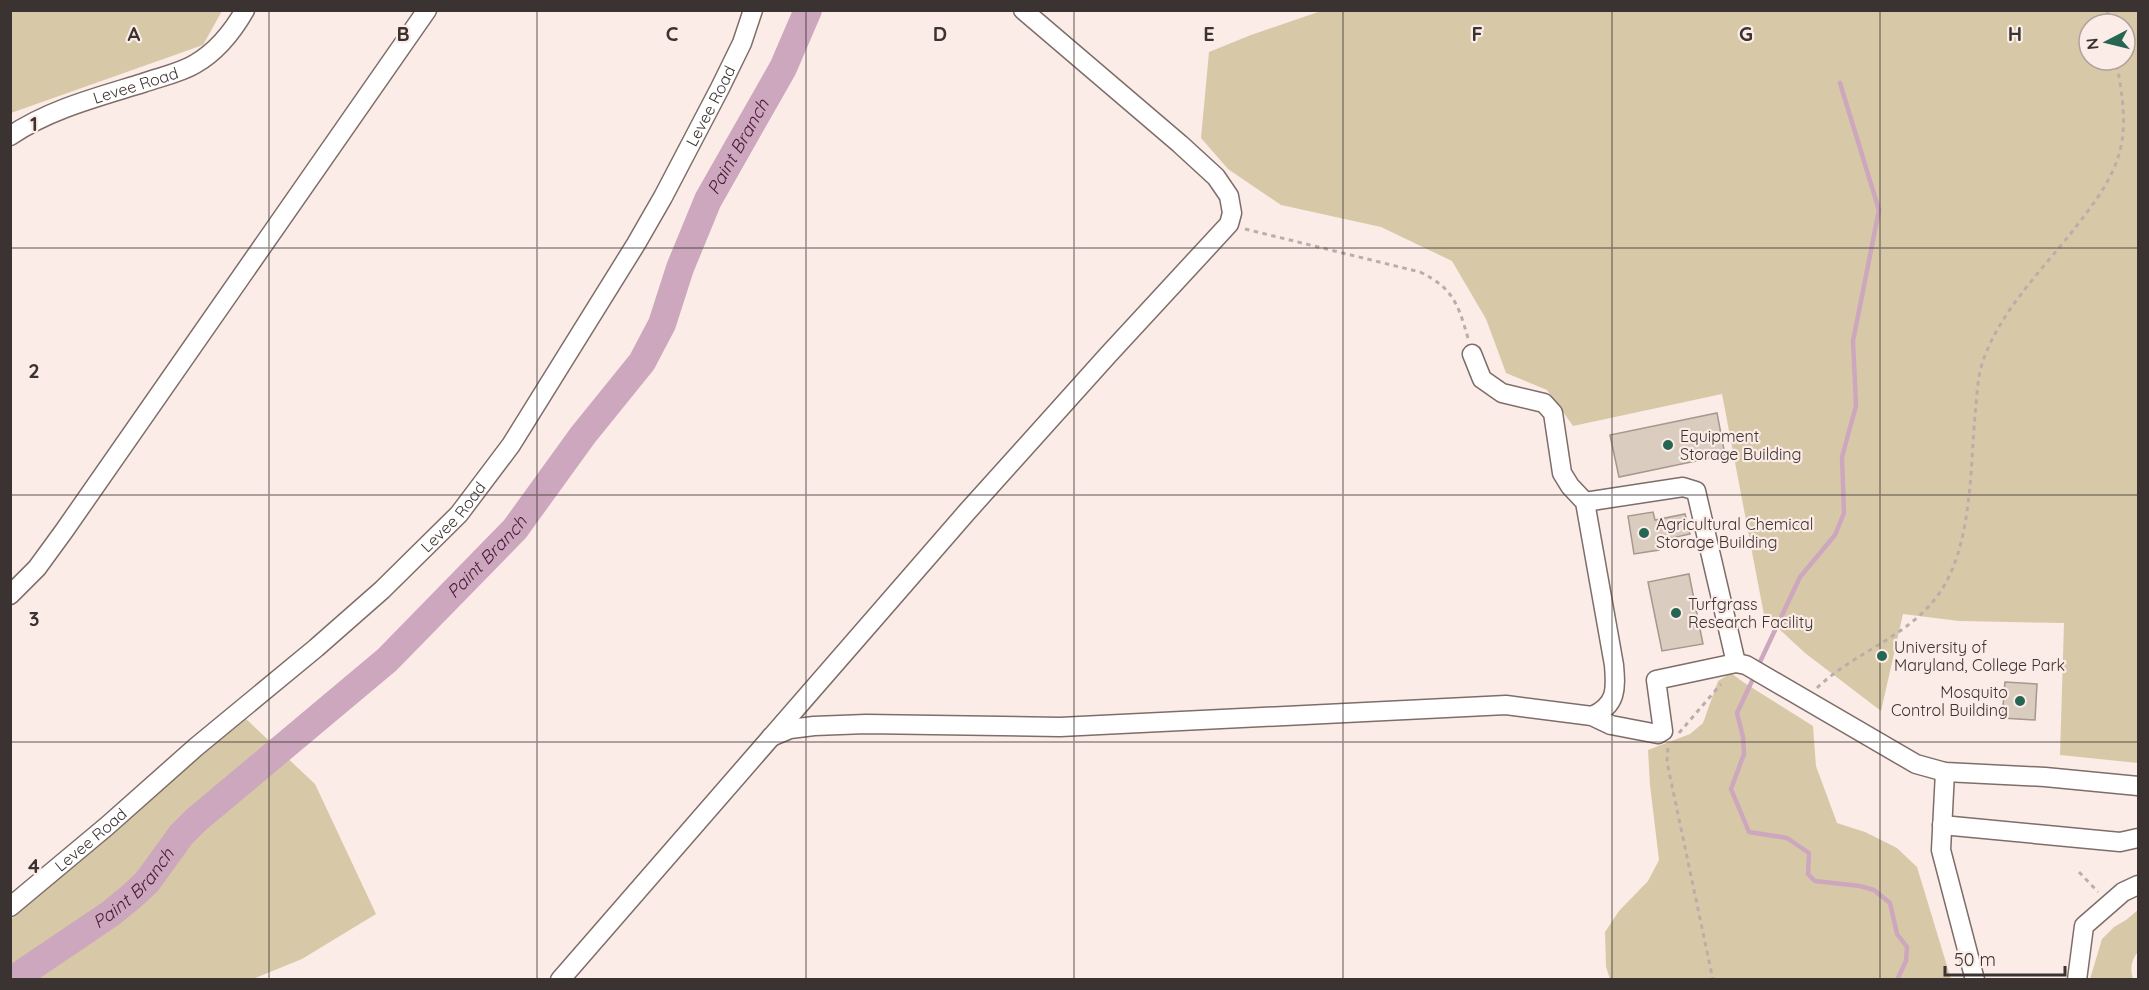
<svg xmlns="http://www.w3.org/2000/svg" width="2149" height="990" viewBox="0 0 2149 990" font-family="Quicksand,sans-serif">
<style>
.green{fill:#d7c9a7;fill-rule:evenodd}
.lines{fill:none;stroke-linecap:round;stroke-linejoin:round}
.stream{stroke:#cda7be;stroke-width:4.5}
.river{stroke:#cda7be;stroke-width:28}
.building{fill:#dbccc0;stroke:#a6988c;stroke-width:1.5}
.minor-casing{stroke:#7e6d68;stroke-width:21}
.path{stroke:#bbaeaa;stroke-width:3;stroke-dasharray:4.5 4.5;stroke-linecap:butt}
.minor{stroke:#fff;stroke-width:18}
.grid{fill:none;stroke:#3b3331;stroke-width:1.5;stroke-opacity:0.55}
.poi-dot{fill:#276653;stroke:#fcece7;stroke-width:2}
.labels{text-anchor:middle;stroke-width:4.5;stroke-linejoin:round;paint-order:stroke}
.street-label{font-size:16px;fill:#3b3331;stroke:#fcece7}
.poi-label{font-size:16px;fill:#3b3331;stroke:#fcece7;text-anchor:start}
.water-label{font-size:18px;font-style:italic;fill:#471838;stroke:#fcece7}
.grid-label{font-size:20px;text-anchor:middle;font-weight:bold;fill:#3b3331;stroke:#fcece7;stroke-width:4.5;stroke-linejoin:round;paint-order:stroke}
</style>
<rect width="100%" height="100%" fill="#fcece7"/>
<g class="green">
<polygon points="10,11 11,10 222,11 203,45 11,113"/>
<path d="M1321,11H2138V763L2060,755L2064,623L1959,621L1903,614L1881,711L1805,653L1764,615L1722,394L1573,426L1547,390L1506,373L1486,319L1452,261L1381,227L1281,205L1228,169L1201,138L1209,52L1251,35ZM2089,24H2125V60H2089Z"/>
<polygon points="1731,673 1743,682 1813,726 1816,766 1837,823 1865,832 1897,848 1917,867 1951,979 1610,979 1606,967 1605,932 1619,911 1648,881 1659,860 1650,785 1648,750 1690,734 1703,723 1718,681"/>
<polygon points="245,718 315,784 376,914 302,959 250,980 11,979 10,920"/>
<path d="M2138,910V952C2131,960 2130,969 2133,979H2090L2102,939L2114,927L2126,920Z"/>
</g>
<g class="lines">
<g class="stream">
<polyline points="1760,662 1800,577 1835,535 1844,513 1842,457 1856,406 1853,341 1879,210 1840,83"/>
<polyline points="1752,681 1737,713 1743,737 1744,754 1731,789 1749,832 1787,838 1809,853 1808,874 1815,881 1860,886 1874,890 1890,903 1897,934 1907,947 1906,961 1897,980"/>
</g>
<path class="river" id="s1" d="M12,980L110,914L132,896L147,882L181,835L196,820L387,660L515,529L583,435L642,362L662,324L680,268L708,200L783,68L808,10"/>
</g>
<g class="building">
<polygon points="1717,413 1725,455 1619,477 1610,435"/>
<polygon points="1653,512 1655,520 1685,514 1690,534 1658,541 1659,550 1634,554 1628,516"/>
<polygon points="1689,574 1703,644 1662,651 1648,582"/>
<polygon points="2005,682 2037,684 2035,720 2002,718"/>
</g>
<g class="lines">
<g class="minor-casing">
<g id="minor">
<path id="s2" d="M10,136C50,109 98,97 143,83C160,77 180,73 195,64C216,52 233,31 245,10"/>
<path d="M1472,354L1482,379L1502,393L1544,403L1553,413L1562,473L1570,486L1585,502L1614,665C1616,689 1617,705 1592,716"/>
<polyline points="1585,502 1683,487 1696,491 1736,663"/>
<polyline points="10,595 37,568 64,531 427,10"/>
<polyline points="771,737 790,729 814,726 866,724 1060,727 1506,705 1592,716 1611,725 1658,734 1663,731 1656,680 1736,663 1746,665 1916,764 1945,772 2045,777 2138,786"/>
<polyline points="1945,772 1941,850 1975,980"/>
<polyline points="1942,825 2120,842 2138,838"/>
<path id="s3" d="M10,907L107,826L196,747L316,648L382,590L459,514L511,445L636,244L663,197L720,88L742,43L753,10"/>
<polyline points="560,980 966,513 1108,355 1229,224 1232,213 1229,196 1216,177 1180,144 1023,10"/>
<polyline points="2077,980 2084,926 2123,892 2138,885"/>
</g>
</g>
<g class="path">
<polyline points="2107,10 2110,24"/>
<path d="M1245,229L1420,272C1453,288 1458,304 1468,338"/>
<path d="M1817,688C1854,652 1907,638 1938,595C1972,548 1970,472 1975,415C1977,398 1977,378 1983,361C2000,311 2043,269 2075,228C2095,202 2117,174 2122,141C2126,114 2121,87 2116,60"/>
<polyline points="1679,733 1721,684"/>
<polyline points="1668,748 1667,762 1713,980"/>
<polyline points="2079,872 2098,892"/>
</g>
<use href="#minor" class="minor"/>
</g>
<path class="grid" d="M269,10V980M537,10V980M806,10V980M1074,10V980M1343,10V980M1612,10V980M1880,10V980M10,248H2138M10,495H2138M10,742H2138"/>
<g class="poi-dot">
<circle cx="1668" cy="445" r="6"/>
<circle cx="1644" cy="533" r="6"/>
<circle cx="1676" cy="613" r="6"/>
<circle cx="1882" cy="656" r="6"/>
<circle cx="2020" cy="701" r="6"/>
</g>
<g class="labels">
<g class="street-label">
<text dy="6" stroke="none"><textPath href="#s2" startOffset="136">Levee Road</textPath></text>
<text dy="6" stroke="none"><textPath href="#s3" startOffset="1077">Levee Road</textPath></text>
<text dy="6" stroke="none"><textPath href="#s3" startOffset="591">Levee Road</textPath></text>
<text dy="6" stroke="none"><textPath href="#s3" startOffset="105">Levee Road</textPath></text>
</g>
<g class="poi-label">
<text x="1680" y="442">Equipment<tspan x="1680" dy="18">Storage Building</tspan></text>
<text x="1656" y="530">Agricultural Chemical<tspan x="1656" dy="18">Storage Building</tspan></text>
<text x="1688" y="610">Turfgrass<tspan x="1688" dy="18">Research Facility</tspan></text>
<text x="1894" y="653">University of<tspan x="1894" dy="18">Maryland, College Park</tspan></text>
<text x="2008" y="698" text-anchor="end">Mosquito<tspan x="2008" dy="18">Control Building</tspan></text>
</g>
<g class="water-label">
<text dy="6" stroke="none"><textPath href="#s1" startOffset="1125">Paint Branch</textPath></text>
<text dy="6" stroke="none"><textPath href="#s1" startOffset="639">Paint Branch</textPath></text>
<text dy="6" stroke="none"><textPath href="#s1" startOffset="153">Paint Branch</textPath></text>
</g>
</g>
<g class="grid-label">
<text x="134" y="41">A</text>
<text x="403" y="41">B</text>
<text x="672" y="41">C</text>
<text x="940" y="41">D</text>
<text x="1209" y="41">E</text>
<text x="1477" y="41">F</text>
<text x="1746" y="41">G</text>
<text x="2015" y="41">H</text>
<text x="34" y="131">1</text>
<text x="34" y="378">2</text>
<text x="34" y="626">3</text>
<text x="34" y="873">4</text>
</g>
<rect width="2149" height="990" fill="none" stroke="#3b3331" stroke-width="24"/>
<g transform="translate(2107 42) rotate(263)"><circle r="28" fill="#fcece7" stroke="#afa29e" stroke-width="1.5"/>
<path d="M0-4.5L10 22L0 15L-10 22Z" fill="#276653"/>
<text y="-9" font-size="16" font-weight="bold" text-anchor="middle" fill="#3b3331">N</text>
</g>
<path d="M1945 966v9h120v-9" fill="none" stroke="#3b3331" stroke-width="3"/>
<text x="1954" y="966" font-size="18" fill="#3b3331" stroke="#fcece7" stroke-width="4.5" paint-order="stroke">50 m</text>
</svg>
